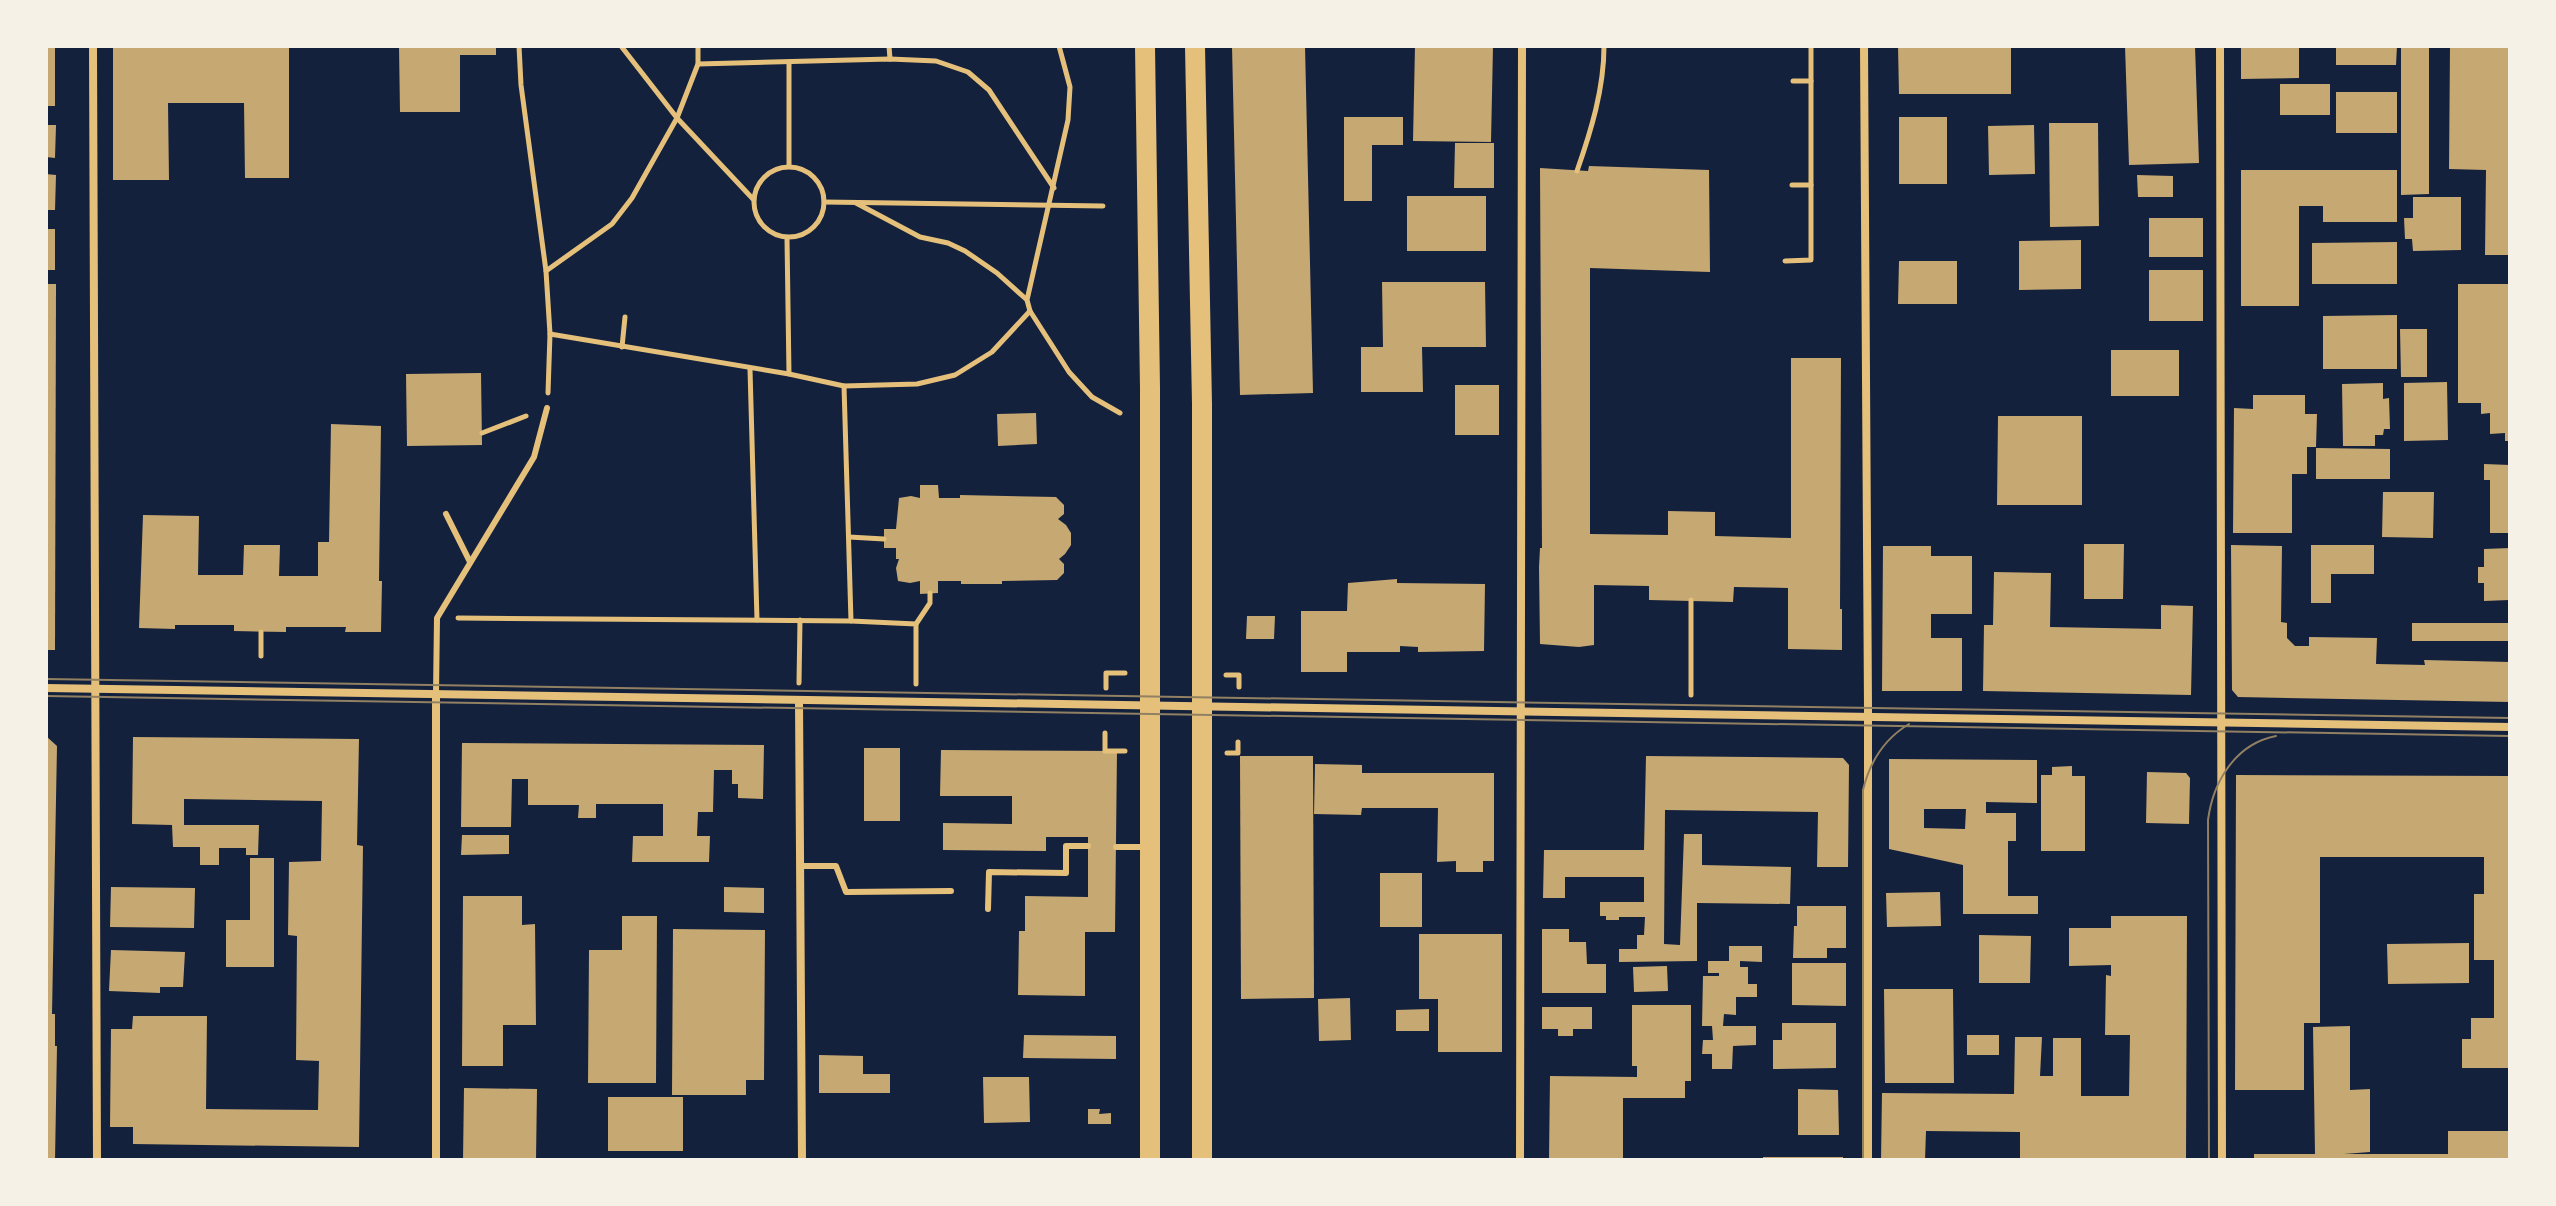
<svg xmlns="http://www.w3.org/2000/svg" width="2556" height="1206" viewBox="0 0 2556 1206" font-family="'DejaVu Sans',sans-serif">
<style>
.building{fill:#c6a872;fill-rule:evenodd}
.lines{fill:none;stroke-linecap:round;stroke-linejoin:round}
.path{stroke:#e5c07b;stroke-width:5}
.service{stroke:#e5c07b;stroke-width:6}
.minor{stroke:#e5c07b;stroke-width:8}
.primary{stroke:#e5c07b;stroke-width:20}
.tram{stroke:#918062;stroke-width:2}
</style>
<rect width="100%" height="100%" fill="#14213d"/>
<g class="building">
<rect x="46" y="46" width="9" height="60"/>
<polygon points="113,46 289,46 289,178 245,178 244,103 168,103 169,180 113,180"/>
<polygon points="399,46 496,46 496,55 460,55 460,112 400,112"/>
<polygon points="1232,46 1305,46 1313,393 1240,395"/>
<polygon points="1415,46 1493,46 1491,142 1413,141"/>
<polygon points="1898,46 2011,46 2011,94 1899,94"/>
<polygon points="2125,46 2195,46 2199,163 2129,165"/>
<polygon points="2241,46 2299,46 2299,78 2241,79"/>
<polygon points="2336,46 2397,46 2396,65 2336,65"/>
<polygon points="2401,46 2429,46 2429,194 2401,195"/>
<polygon points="2450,46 2510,46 2510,255 2485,255 2486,170 2449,169"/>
<rect x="2280" y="84" width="50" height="31"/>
<rect x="2336" y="92" width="61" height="41"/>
<polygon points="1344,117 1403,117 1403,145 1372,145 1372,201 1344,201"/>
<rect x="1899" y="117" width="48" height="67"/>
<polygon points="2049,123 2098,123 2099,226 2050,227"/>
<polygon points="46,125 56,125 55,158 46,157"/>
<polygon points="2034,125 2035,174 1989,175 1988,126"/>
<polygon points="1455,143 1494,143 1494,188 1454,188"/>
<polygon points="1589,166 1709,170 1710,272 1590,268 1590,534 1668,535 1668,511 1715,512 1715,536 1791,538 1791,358 1841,358 1840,609 1842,609 1842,650 1788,649 1788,588 1734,587 1733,602 1649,600 1649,586 1594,585 1594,645 1579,647 1540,644 1539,567 1540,548 1542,548 1540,168 1588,171"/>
<polygon points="2241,170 2397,170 2397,222 2323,222 2323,206 2299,206 2299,306 2241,306"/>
<polygon points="46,174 56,175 55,210 46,210"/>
<polygon points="2137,175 2173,176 2173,197 2138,197"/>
<rect x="1407" y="196" width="79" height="55"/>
<polygon points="2413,197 2461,197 2461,250 2413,251 2412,239 2405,239 2404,218 2413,218"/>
<rect x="2149" y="218" width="54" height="39"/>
<rect x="46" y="229" width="9" height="41"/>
<polygon points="2081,240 2081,289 2019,290 2019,241"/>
<polygon points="2397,242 2397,284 2312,284 2312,243"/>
<polygon points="1899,261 1957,261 1957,304 1898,304"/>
<rect x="2149" y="270" width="54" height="51"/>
<polygon points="1382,282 1485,282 1486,347 1422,347 1423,392 1361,392 1361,347 1383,347"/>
<polygon points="46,284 56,284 55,650 46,650"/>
<polygon points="2458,284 2510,284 2510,441 2505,441 2505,433 2490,434 2490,413 2481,414 2481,403 2458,403"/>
<polygon points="2397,315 2397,369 2323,369 2323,316"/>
<polygon points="2400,329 2427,329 2427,377 2401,377"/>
<rect x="2111" y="350" width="68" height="46"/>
<polygon points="481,373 482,445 407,446 406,374"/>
<polygon points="2447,382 2448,440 2404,441 2404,383"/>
<polygon points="2383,383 2383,399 2389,398 2390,429 2384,429 2383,435 2375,435 2375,446 2343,446 2342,384"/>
<rect x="1455" y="385" width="44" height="50"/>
<polygon points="2253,395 2305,395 2305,414 2317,414 2316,447 2307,447 2307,474 2292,474 2292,533 2233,533 2234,408 2253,409"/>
<polygon points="1036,413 1037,444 998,446 997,414"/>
<polygon points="1998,416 2082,416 2082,505 1997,505"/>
<polygon points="331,424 381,426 379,581 382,581 381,632 345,632 346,627 286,627 286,632 234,631 234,625 175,625 175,629 139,628 143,515 199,516 198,575 243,575 244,545 280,545 279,576 318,576 318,542 329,542"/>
<polygon points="2316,448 2390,449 2390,479 2316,479"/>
<polygon points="2484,464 2510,465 2510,533 2490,533 2490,480 2484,480"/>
<polygon points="920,485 938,485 939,498 960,498 960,495 1056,497 1064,505 1064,514 1058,519 1066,525 1071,533 1071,545 1065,554 1059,559 1064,564 1064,573 1057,580 1002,581 1002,584 961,584 961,581 938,581 938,593 920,594 920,581 910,583 898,581 896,568 899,559 896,559 896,548 884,548 884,529 896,529 899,498 911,496 920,498"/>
<polygon points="2383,492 2434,492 2433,538 2382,537"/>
<polygon points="2084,544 2124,544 2123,599 2084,599"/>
<polygon points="2231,545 2282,546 2281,622 2287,623 2287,638 2295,646 2309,646 2309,637 2377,638 2376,664 2425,665 2424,660 2510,662 2510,702 2238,697 2232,690"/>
<polygon points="2311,545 2374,545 2374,574 2331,574 2331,603 2311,603"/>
<polygon points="1883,546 1931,546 1931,556 1972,556 1972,614 1931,614 1931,638 1962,638 1962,691 1882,691"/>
<polygon points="2510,548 2509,600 2484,601 2484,583 2478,583 2478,567 2484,567 2484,549"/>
<polygon points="1994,572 2051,573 2050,627 2161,629 2161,605 2193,606 2191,695 1983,691 1984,625 1993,625"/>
<polygon points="1397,579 1397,583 1485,584 1484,651 1418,652 1418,647 1400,646 1400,652 1347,652 1347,672 1301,672 1301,611 1347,611 1348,583"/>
<polygon points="1247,616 1275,616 1274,639 1246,639"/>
<rect x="2412" y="623" width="97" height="18"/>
<polygon points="46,736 57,746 52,1014 55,1014 55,1046 57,1046 55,1160 46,1160"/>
<polygon points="133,737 359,739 357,845 363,846 359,1147 133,1144 133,1127 110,1127 111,1029 132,1029 133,1016 207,1016 206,1109 318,1110 319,1061 296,1060 297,936 288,935 289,862 321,861 322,801 184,799 184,825 259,825 258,855 246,855 246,848 219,848 219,865 200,865 200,847 173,847 172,825 132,824"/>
<polygon points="462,743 764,745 763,799 738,798 738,784 732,784 732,770 714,770 713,812 698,812 697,836 710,836 709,862 632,862 633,836 663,836 663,804 596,804 596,818 578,818 579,805 528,805 528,779 512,779 511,827 461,827"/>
<rect x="864" y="748" width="36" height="73"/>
<polygon points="941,750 1117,751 1115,932 1085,932 1085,996 1018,995 1019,931 1025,931 1025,896 1088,897 1088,837 1046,837 1046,851 943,850 943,823 1012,824 1012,796 940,796"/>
<polygon points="1240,756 1313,756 1314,998 1241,999"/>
<polygon points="1646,756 1843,758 1849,765 1848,867 1817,867 1818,812 1665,810 1664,944 1680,945 1684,834 1702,834 1702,865 1791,867 1790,904 1697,903 1697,961 1619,962 1619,949 1637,949 1637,935 1644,935 1645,917 1619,917 1619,920 1606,920 1606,916 1600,916 1600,902 1644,902 1644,877 1565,877 1565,898 1543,898 1544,850 1644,850"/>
<path d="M1889,759L2037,760V803L1986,802V813H2016V841H2008V896H2038V914H1963V865L1889,849ZM1924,809H1966L1965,829L1924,828Z"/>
<polygon points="1315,764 1362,765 1362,773 1494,773 1494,861 1483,861 1483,872 1456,872 1456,861 1437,862 1438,808 1362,808 1361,815 1314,814"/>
<polygon points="2072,766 2072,776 2085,776 2085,851 2041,851 2041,775 2052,775 2052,767"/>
<polygon points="2147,772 2186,773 2190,778 2189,824 2146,823"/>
<polygon points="2236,775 2510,776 2510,1068 2462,1068 2462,1039 2471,1039 2471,1018 2494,1018 2494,960 2474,960 2474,894 2484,894 2484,857 2320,857 2320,1023 2304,1023 2304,1090 2235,1090"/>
<polygon points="462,835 509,835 509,854 461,855"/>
<polygon points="250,858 274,858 274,967 226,967 226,920 250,920"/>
<rect x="1380" y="873" width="42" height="54"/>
<polygon points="111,887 195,888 194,928 110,927"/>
<polygon points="724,887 764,888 764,913 724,912"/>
<polygon points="1940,892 1941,926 1887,927 1886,893"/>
<polygon points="463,896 522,896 522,925 535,924 536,1025 503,1025 503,1066 462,1066"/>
<polygon points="1797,906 1846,906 1846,948 1827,948 1827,958 1793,958 1794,926 1797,926"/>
<polygon points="622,916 657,916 656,1083 588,1083 589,950 622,950"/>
<polygon points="2111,916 2187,916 2186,1160 2020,1160 2020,1132 1926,1131 1925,1160 1881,1160 1882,1093 2014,1094 2015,1037 2042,1037 2040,1076 2053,1076 2053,1038 2081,1038 2081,1096 2129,1096 2130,1035 2105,1035 2106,975 2111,976 2111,965 2069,966 2069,928 2111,928"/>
<polygon points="673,929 765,930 764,1080 746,1080 746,1095 672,1095"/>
<polygon points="1542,929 1569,929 1569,942 1586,942 1587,964 1606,964 1606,993 1542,993"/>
<polygon points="1419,934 1502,934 1502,1052 1438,1052 1438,999 1419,999"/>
<polygon points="1979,935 2031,936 2030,983 1979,983"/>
<polygon points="2469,943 2469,983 2388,984 2387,944"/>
<polygon points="1729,946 1762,946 1762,962 1740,961 1740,967 1748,967 1748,984 1757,984 1757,997 1736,997 1736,1015 1724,1014 1723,1026 1756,1026 1756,1045 1733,1046 1732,1069 1712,1069 1712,1054 1702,1054 1703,1040 1713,1040 1712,1026 1702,1026 1703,976 1719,976 1719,973 1708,973 1708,961 1729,961"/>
<polygon points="111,950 185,952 183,987 160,987 160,993 109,991"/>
<polygon points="1792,963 1846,963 1846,1006 1792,1005"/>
<polygon points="1667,966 1668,991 1634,992 1633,967"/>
<polygon points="1884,989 1953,989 1954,1083 1885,1083"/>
<polygon points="1350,998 1351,1040 1319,1041 1318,999"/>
<polygon points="1632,1005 1691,1005 1691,1081 1685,1081 1685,1098 1623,1098 1623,1160 1549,1160 1550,1076 1637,1077 1637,1066 1632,1066"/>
<polygon points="1542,1007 1592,1007 1592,1029 1573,1029 1573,1036 1558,1036 1558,1029 1542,1029"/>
<polygon points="1429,1009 1429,1031 1396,1031 1396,1010"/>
<polygon points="1782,1023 1836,1023 1836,1068 1773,1069 1773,1040 1782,1040"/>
<polygon points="2350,1026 2350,1090 2370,1089 2370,1152 2344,1154 2448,1154 2448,1131 2510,1131 2510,1160 2254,1160 2254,1154 2315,1154 2313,1027"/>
<polygon points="1024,1035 1116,1036 1116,1059 1023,1058"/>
<rect x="1967" y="1035" width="32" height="20"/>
<polygon points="819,1055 863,1056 863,1074 890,1074 890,1093 819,1093"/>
<polygon points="983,1077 1029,1077 1030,1122 984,1123"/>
<polygon points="464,1088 537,1089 536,1160 463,1160"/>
<polygon points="1798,1089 1838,1090 1839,1135 1798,1135"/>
<rect x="608" y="1097" width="75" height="54"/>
<polygon points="1088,1109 1100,1109 1099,1114 1111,1113 1111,1124 1088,1124"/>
<rect x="1763" y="1157" width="80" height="3"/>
</g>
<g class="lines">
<g class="path">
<polyline points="519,46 521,85 546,271"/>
<polyline points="621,46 677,118 753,199"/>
<polyline points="889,46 890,59"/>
<polyline points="1059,46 1070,87 1068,120 1027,300 1030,311 1069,372 1092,397 1120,413"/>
<polyline points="789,62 789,166"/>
<polyline points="698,64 890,59 936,61 968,72 989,90 1054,188"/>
<polyline points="1793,81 1811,81"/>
<circle cx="789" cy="202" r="35"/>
<path d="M1577,171C1591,131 1604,89 1604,46"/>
<polyline points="1792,185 1811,185"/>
<polyline points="824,202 1103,206"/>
<polyline points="856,203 920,237 948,243 965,251 997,273 1026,299"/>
<polyline points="787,238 789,374"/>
<polyline points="1785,261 1811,260 1811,46"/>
<polyline points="550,334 789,374 844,386 917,384 955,375 992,352 1030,311"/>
<polyline points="622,347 625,317"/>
<polyline points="750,369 757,620"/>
<polyline points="844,386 851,621 916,624 916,684"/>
<polyline points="548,393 550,334 546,271 612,224 632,198 677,118 698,64 698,46"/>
<polyline points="482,433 526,416"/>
<polyline points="849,537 884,539"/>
<polyline points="1691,600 1691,695"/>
<polyline points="458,618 851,621"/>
<polyline points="916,624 930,603 930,593"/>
<polyline points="261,632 261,656"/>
<polyline points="1226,675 1239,675 1239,687"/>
<polyline points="799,683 800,620"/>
<polyline points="1106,688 1106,673 1125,673"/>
<polyline points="1105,733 1105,751 1125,751"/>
<polyline points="1227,753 1238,753 1238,742"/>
</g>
<g class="service">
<polyline points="446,514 470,562"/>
<polyline points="436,694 437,618 534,457 547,408"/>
<polyline points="1116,847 1147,847"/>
<polyline points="800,866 836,866 846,892 951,891"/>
<polyline points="988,909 989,872 1066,873 1066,846 1088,846"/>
</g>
<g class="minor">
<polyline points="93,46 97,1160"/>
<polyline points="1864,46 1868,708 1868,1160"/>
<polyline points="2220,46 2222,1160"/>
<polyline points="46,688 2510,727"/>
<polyline points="799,700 802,1160"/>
<polyline points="436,1160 436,694"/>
<polyline points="1520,1160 1522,46"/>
</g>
<g class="primary">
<polyline points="1145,46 1150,388 1150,1160"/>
<polyline points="1195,46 1202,404 1202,1160"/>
</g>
<g class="tram">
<polyline points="46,679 2510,718"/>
<polyline points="46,696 2510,736"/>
<path d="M1863,1160V790C1870,761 1884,739 1909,724"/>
<path d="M2209,1160L2208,820C2213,782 2235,744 2276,736"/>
</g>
</g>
<rect width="2556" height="1206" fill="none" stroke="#f6f1e7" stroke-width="96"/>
</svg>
